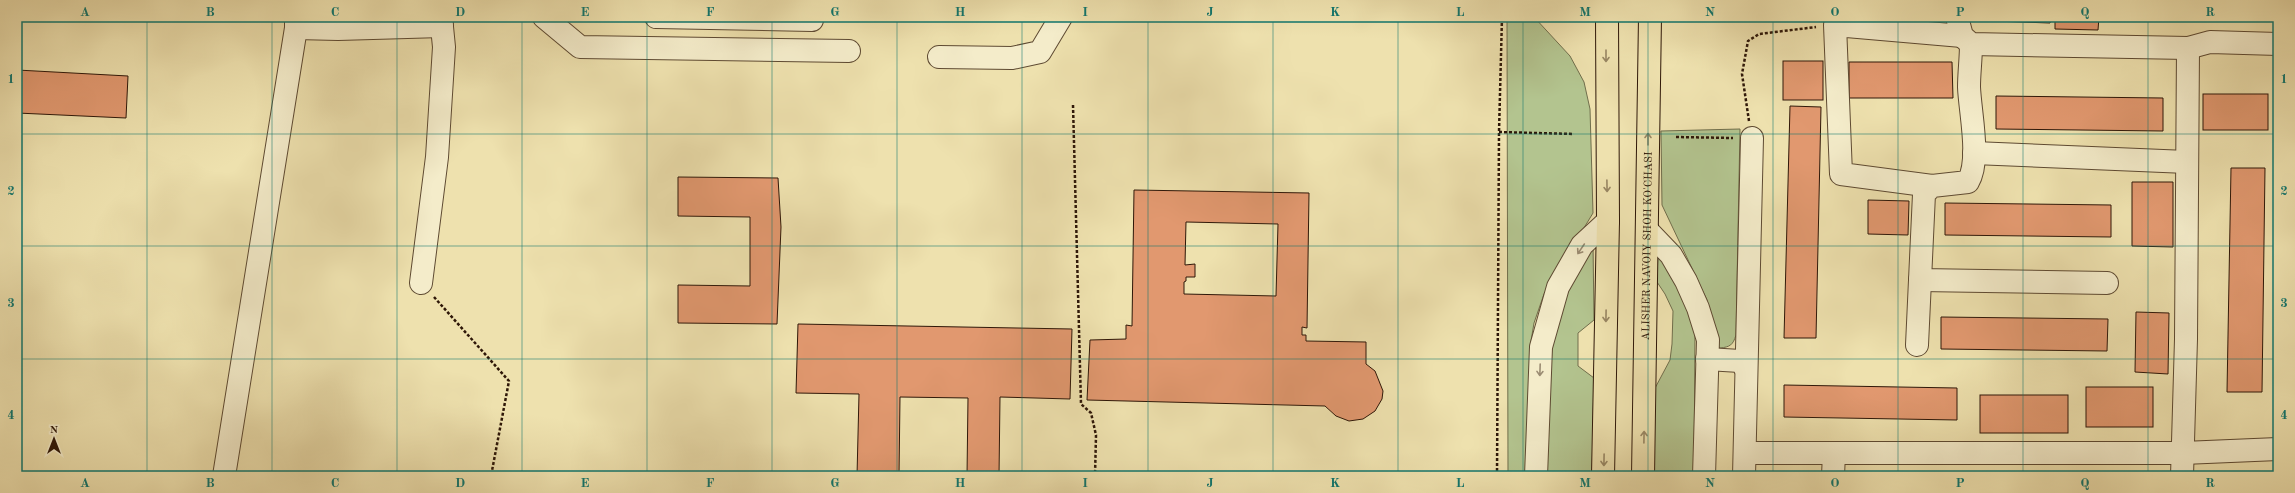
<svg xmlns="http://www.w3.org/2000/svg" width="2295" height="493" viewBox="0 0 2295 493" font-family="'Old Standard TT',serif">
<style>
.green{fill:#b3c48f;stroke:#706e4c}
.building{fill:#e1986f;stroke:#2e1708;fill-rule:evenodd}
.lines{fill:none;stroke-linecap:round;stroke-linejoin:round}
.minor-casing{stroke:#5e4a32;stroke-width:24}
.major-casing{stroke:#2e1708;stroke-width:24}
.path{stroke:#2e1708;stroke-width:2.5;stroke-dasharray:3 2;stroke-linecap:butt}
.minor{stroke:#f4ecca;stroke-width:22}
.major{stroke:#eee1ae;stroke-width:22}
.oneway{stroke:#988663}
.oneway2{stroke:#9b8c73}
.grid{fill:none;stroke:#0f766e;stroke-width:1;stroke-opacity:0.55}
.labels{text-anchor:middle;stroke-width:4;stroke-linejoin:round;paint-order:stroke}
.street-label{font-size:11px;fill:#2e1708;stroke:#f4ecca}
.neatline{fill:none;stroke:#0f766e;stroke-width:1.5}
.grid-label{font-size:13px;text-anchor:middle;font-weight:bold;fill:#0f766e}
</style>
<rect width="100%" height="100%" fill="#eee1ae"/>
<filter id="stains"><feTurbulence type="fractalNoise" baseFrequency=".005" numOctaves="4"/><feColorMatrix values="0 0 0 0 .2 0 0 0 0 .09 0 0 0 0 .02 0 0 0 .5 -.17"/></filter>
<radialGradient id="worn" r=".72"><stop offset=".6" stop-color="#630" stop-opacity="0"/><stop offset="1" stop-color="#630" stop-opacity=".3"/></radialGradient>
<g class="green">
<polygon points="1507,17 1534,17 1570,56 1584,82 1590,109 1593,213 1544,294 1534,323 1530,347 1528,476 1508,476"/>
<path d="M1740,129L1736,335C1733,345 1730,347 1720,348L1715,344L1707,300L1662,205L1661,131Z"/>
<polygon points="1593,243 1594,320 1578,333 1578,366 1594,378 1592,476 1545,476 1550,339 1561,302"/>
<polygon points="1658,250 1675,272 1695,329 1694,476 1652,476 1654,390 1670,360 1672,344 1673,311 1665,294 1657,282"/>
</g>
<g class="building">
<polygon points="1993,17 2051,17 2050,23 1993,21"/>
<polygon points="2055,17 2099,17 2098,30 2055,29"/>
<rect x="1783" y="61" width="40" height="39"/>
<polygon points="1849,62 1952,62 1953,98 1849,98"/>
<polygon points="17,70 128,76 126,118 17,113"/>
<rect x="2203" y="94" width="65" height="36"/>
<polygon points="1996,96 2163,98 2163,131 1996,129"/>
<polygon points="1790,106 1821,107 1816,338 1784,338"/>
<polygon points="2274,106 2278,106 2278,150 2275,150"/>
<polygon points="2231,168 2265,168 2262,392 2227,392"/>
<polygon points="678,177 778,178 781,227 777,324 678,323 678,285 750,286 750,217 678,216"/>
<polygon points="2132,182 2173,182 2173,247 2132,246"/>
<path d="M1134,190L1309,193L1307,328L1302,327V335H1306V341L1366,342V364L1375,371L1383,391L1382,399L1375,411L1363,419L1349,421L1336,416L1325,406L1087,400L1090,340L1126,339V325L1132,326ZM1186,222L1278,224L1276,296L1184,294V282L1186,281V277H1195V264L1185,265Z"/>
<polygon points="1868,200 1909,201 1908,235 1868,234"/>
<polygon points="1945,203 2111,205 2111,237 1945,235"/>
<polygon points="2136,312 2169,313 2168,374 2135,372"/>
<polygon points="1941,317 2108,319 2107,351 1941,349"/>
<polygon points="798,324 1072,329 1070,399 1000,397 999,476 967,476 968,398 900,397 899,476 857,476 859,394 796,393"/>
<polygon points="1784,385 1957,388 1957,420 1784,417"/>
<rect x="2086" y="387" width="67" height="40"/>
<rect x="1980" y="395" width="88" height="38"/>
</g>
<g class="lines">
<g class="minor-casing">
<g id="minor">
<polyline points="544,17 580,47 849,51"/>
<polyline points="656,17 812,20"/>
<polyline points="1957,17 1962,36 1971,44 2188,48 2210,42 2278,44"/>
<polyline points="296,28 338,29 442,26"/>
<path d="M1971,44C1971,59 1969,73 1969,87C1970,113 1981,160 1968,182L1932,186L1924,194L1920,280L2107,283"/>
<polyline points="939,57 1012,58 1040,52 1061,17"/>
<polyline points="1974,153 2187,162"/>
<polyline points="1932,186 1841,174 1835,25 1962,36"/>
<polyline points="1648,231 1671,255 1686,281 1698,308 1708,340 1704,476"/>
<polyline points="421,283 437,157 444,47 441,17"/>
<polyline points="1917,345 1920,280"/>
<polyline points="1707,359 1740,361 1746,369"/>
<polyline points="1745,453 2183,453 2278,449"/>
<polyline points="224,476 296,28 296,17"/>
<polyline points="1536,476 1541,347 1558,287 1582,245 1608,221"/>
<polyline points="1744,476 1752,138"/>
<polyline points="1833,476 1834,453"/>
<polyline points="2182,476 2186,339 2188,48"/>
</g>
</g>
<g class="major-casing">
<g id="major">
<polyline points="1603,476 1608,221 1607,17"/>
<path id="s1" d="M1643,476L1650,17"/>
</g>
</g>
<g class="path">
<polyline points="1073,105 1081,404 1091,413 1096,435 1095,476"/>
<polyline points="1749,121 1742,74 1748,41 1759,34 1816,27"/>
<polyline points="1499,132 1574,134"/>
<polyline points="1676,137 1733,138"/>
<polyline points="434,297 509,381 491,476"/>
<polyline points="1497,476 1499,132 1502,17"/>
</g>
<use href="#minor" class="minor"/>
<use href="#major" class="major"/>
</g>
<defs><path id="oneway-shaft" d="M-6 0H5M1.5-3L5.5 0L1.5 3" fill="none" stroke-width="1.6" stroke-linecap="round" stroke-linejoin="round"/></defs>
<g class="oneway">
<use href="#oneway-shaft" transform="translate(1606 56) rotate(90)"/>
<use href="#oneway-shaft" transform="translate(1648 139) rotate(-90)"/>
<use href="#oneway-shaft" transform="translate(1607 186) rotate(89)"/>
<use href="#oneway-shaft" transform="translate(1606 316) rotate(91)"/>
<use href="#oneway-shaft" transform="translate(1644 437) rotate(-89)"/>
<use href="#oneway-shaft" transform="translate(1604 460) rotate(91)"/>
</g>
<g class="oneway2">
<use href="#oneway-shaft" transform="translate(1581 249) rotate(124)"/>
<use href="#oneway-shaft" transform="translate(1540 370) rotate(92)"/>
</g>
<path class="grid" d="M147,17V476M272,17V476M397,17V476M522,17V476M647,17V476M772,17V476M897,17V476M1022,17V476M1148,17V476M1273,17V476M1398,17V476M1523,17V476M1648,17V476M1773,17V476M1898,17V476M2023,17V476M2148,17V476M17,134H2278M17,246H2278M17,359H2278"/>
<g class="labels">
<g class="street-label">
<text dy="4" stroke="none"><textPath href="#s1" startOffset="230">ALISHER NAVOIY SHOH KO'CHASI</textPath></text>
</g>
</g>
<rect width="2295" height="493" fill="none" stroke="#eee1ae" stroke-width="44"/>
<g transform="translate(54 439)" stroke="#f4ecca" stroke-width="3" paint-order="stroke">
<path d="M0-3L7 15L0 10L-7 15Z" fill="#2e1708"/>
<text y="-6" font-size="11" font-weight="bold" text-anchor="middle" fill="#2e1708">N</text>
</g>
<rect x="22" y="22" width="2251" height="449" class="neatline"/>
<g class="grid-label">
<text x="85" y="16">A</text>
<text x="210" y="16">B</text>
<text x="335" y="16">C</text>
<text x="460" y="16">D</text>
<text x="585" y="16">E</text>
<text x="710" y="16">F</text>
<text x="835" y="16">G</text>
<text x="960" y="16">H</text>
<text x="1085" y="16">I</text>
<text x="1210" y="16">J</text>
<text x="1335" y="16">K</text>
<text x="1460" y="16">L</text>
<text x="1585" y="16">M</text>
<text x="1710" y="16">N</text>
<text x="1835" y="16">O</text>
<text x="1960" y="16">P</text>
<text x="2085" y="16">Q</text>
<text x="2210" y="16">R</text>
<text x="11" y="83">1</text>
<text x="2284" y="83">1</text>
<text x="11" y="195">2</text>
<text x="2284" y="195">2</text>
<text x="11" y="307">3</text>
<text x="2284" y="307">3</text>
<text x="11" y="419">4</text>
<text x="2284" y="419">4</text>
<text x="85" y="487">A</text>
<text x="210" y="487">B</text>
<text x="335" y="487">C</text>
<text x="460" y="487">D</text>
<text x="585" y="487">E</text>
<text x="710" y="487">F</text>
<text x="835" y="487">G</text>
<text x="960" y="487">H</text>
<text x="1085" y="487">I</text>
<text x="1210" y="487">J</text>
<text x="1335" y="487">K</text>
<text x="1460" y="487">L</text>
<text x="1585" y="487">M</text>
<text x="1710" y="487">N</text>
<text x="1835" y="487">O</text>
<text x="1960" y="487">P</text>
<text x="2085" y="487">Q</text>
<text x="2210" y="487">R</text>
</g>
<rect width="100%" height="100%" filter="url(#stains)"/>
<rect width="100%" height="100%" fill="url(#worn)"/>
</svg>
